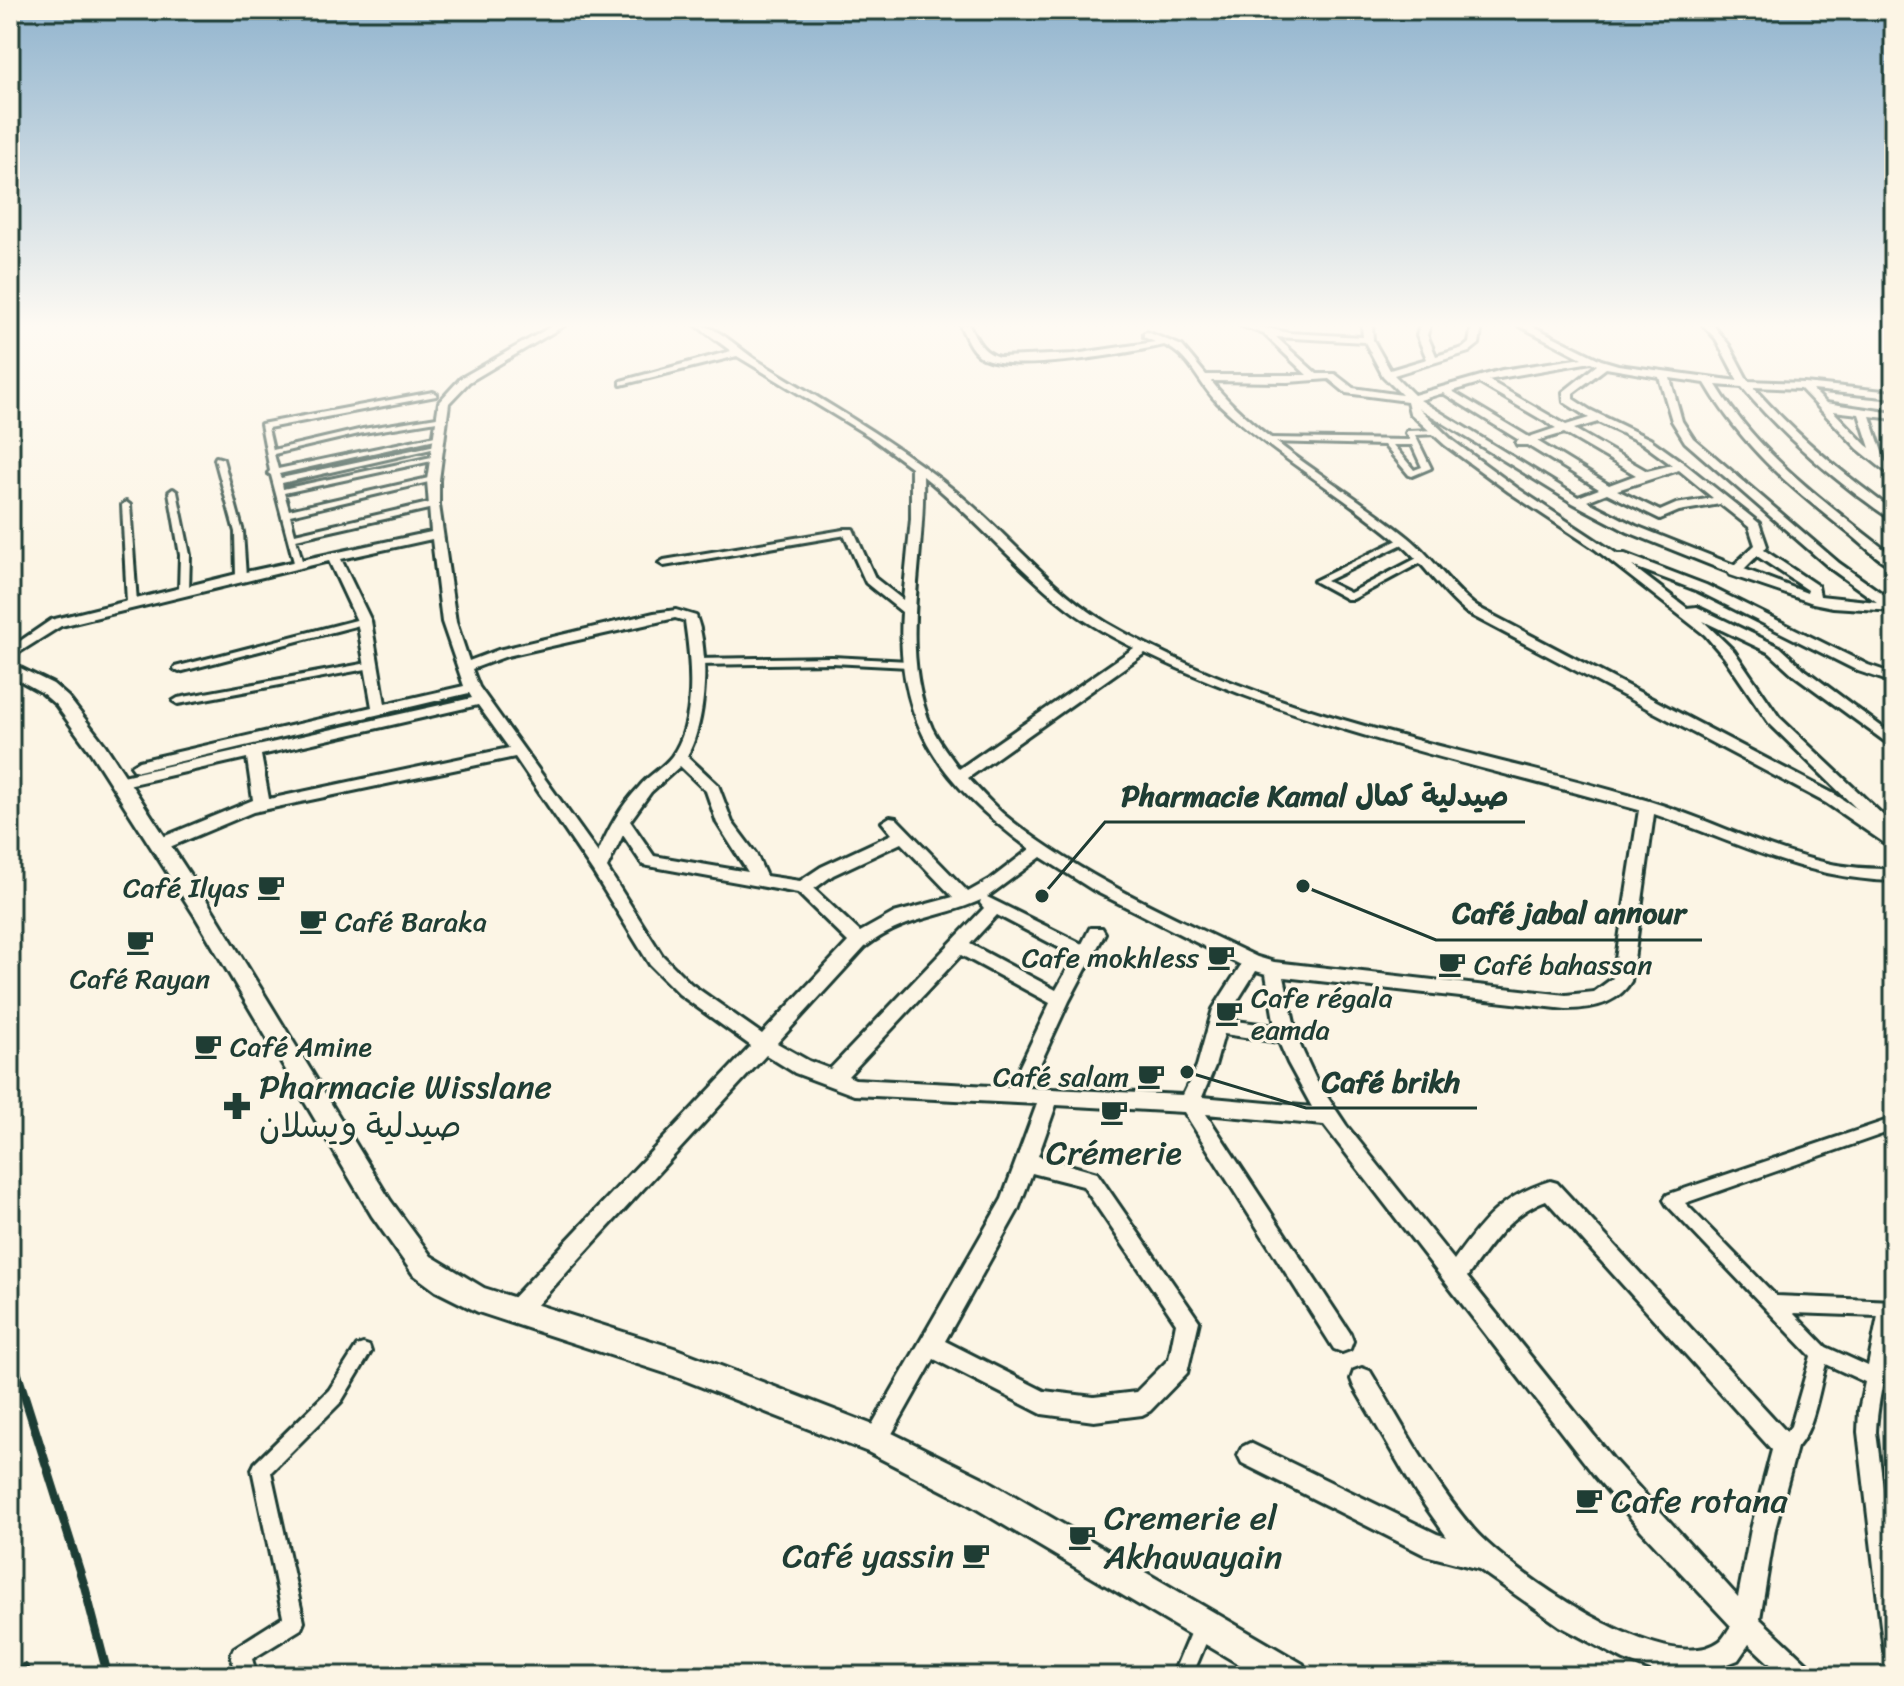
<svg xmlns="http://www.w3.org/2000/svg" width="1904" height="1686" viewBox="0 0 1904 1686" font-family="Sriracha,'Playpen Sans Arabic',sans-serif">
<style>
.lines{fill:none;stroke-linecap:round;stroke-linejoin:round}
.pedestrian-casing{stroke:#1f3d34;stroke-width:6}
.minor-casing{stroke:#1f3d34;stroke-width:6}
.tertiary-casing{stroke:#1f3d34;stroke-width:6}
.pedestrian{fill:#fcf5e5;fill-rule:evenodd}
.minor{fill:#fcf5e5;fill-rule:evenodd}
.tertiary{fill:#fcf5e5;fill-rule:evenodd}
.rail{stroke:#1f3d34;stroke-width:9}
.labels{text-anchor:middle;stroke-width:7;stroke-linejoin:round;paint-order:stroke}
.poi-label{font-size:28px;fill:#1f3d34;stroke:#fcf5e5;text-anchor:start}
.near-poi-label{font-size:34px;fill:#1f3d34;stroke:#fcf5e5;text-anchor:start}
.leader{fill:none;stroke:#1f3d34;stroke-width:3}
.callout-dot{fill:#1f3d34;stroke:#fcf5e5;stroke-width:3}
.callout-label{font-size:30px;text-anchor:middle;font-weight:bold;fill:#1f3d34;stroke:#fcf5e5;stroke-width:7;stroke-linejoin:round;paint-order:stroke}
</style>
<rect width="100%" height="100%" fill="#fcf5e5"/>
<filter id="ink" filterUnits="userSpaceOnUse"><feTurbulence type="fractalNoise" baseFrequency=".0125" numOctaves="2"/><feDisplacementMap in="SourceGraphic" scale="16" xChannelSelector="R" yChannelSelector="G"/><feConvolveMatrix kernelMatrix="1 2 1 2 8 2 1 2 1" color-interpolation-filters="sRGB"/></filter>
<g filter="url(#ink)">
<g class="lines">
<g class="pedestrian-casing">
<g id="pedestrian">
<polygon points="433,392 437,394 436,396 268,428 273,450 363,429 443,416 447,418 443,420 363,433 274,454 278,469 440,435 444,437 279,474 281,478 436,445 440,447 282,483 283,489 436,456 440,458 436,460 284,493 289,510 433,477 437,480 290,515 295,534 433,502 437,505 433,508 296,539 303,564 301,566 295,566 271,475 268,473 270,471 261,424"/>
<path d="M1436,430H1439V434L1415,435L1431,468L1412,476L1409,475L1384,445L1269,442L1265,440L1269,438L1410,440L1406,433L1407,431ZM1393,445H1412L1422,467L1414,470Z"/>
<polygon points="216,457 223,459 243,532 246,577 241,580 236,577 235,532 215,459"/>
<polygon points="173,489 177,492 190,555 189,590 184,593 179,590 180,555 169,492"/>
<polygon points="126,502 130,505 137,603 132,606 127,603 122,505"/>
<polygon points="849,529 852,530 852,534 664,566 659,563 664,560"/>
<polygon points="1404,537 1409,540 1407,542 1326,581 1350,593 1421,556 1427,556 1429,558 1353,599 1347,599 1314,581"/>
<polygon points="364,618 369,621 367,623 179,672 174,669 175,667"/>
<polygon points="832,657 909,661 914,664 909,667 832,663 696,665 691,662 696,659"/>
<polygon points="373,662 377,663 378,665 377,667 178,704 173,701 178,698"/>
<path d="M1894,1118V1130L1685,1203L1776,1296L1894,1301C1894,1346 1878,1388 1876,1432L1894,1574V1661L1887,1658L1884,1651L1858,1432L1859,1410L1865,1382L1826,1364C1818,1391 1813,1445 1785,1456L1779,1453L1776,1447L1779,1441L1791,1426L1811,1356L1667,1205L1664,1200L1667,1195L1672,1193ZM1793,1313L1878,1316L1868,1366L1826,1347Z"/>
<polygon points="363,1344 369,1346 371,1352 341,1402 271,1472 304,1622 301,1629 252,1659 257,1676 237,1676 231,1655 234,1648 283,1617 252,1469 255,1463 329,1390 357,1346"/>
<polygon points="1203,1616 1210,1619 1213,1626 1192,1676 1172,1676 1196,1619"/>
</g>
</g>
<g class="minor-casing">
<g id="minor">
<path d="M554,325H565L469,382L449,403L439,480V505L456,622L469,661L498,650L654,613L676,610L696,616C710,652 706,723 687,756L718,785L732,822L756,854L766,876L800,881L821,867L892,834L882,822L890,817L896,818L968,892L991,879L1030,849C943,784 895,726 902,612L866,583L843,532L845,529H853L875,578L903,600L911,519V467L869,436L737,356L621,385V381L731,351L696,325C718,325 739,350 758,361C828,404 897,443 960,495C1011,537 1050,589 1107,623C1274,720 1467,747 1649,801C1709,819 1766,850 1827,863C1849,868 1871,869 1894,869V881C1802,879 1738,842 1654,814L1631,981C1618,1004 1591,1009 1566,1009L1284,977L1298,1041L1316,1080L1346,1125L1454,1260C1482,1221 1502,1196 1550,1181L1557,1183L1793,1439L1797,1447L1775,1529L1760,1619L1811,1667L1815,1676H1783L1749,1644L1738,1660L1712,1670L1692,1676L1661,1674L1624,1660L1560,1626L1479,1569L1425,1555L1242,1463L1238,1455L1242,1447L1250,1443L1437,1534L1447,1537L1416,1493L1354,1387L1351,1379L1354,1371L1362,1368L1370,1371C1403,1425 1432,1482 1474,1530C1510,1571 1667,1681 1720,1641C1724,1638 1728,1630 1731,1626L1642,1531L1595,1476L1324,1125L1206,1114L1350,1333L1353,1341L1350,1349L1342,1352L1334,1349L1184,1112L1056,1105L1038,1156L1097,1173L1199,1321L1187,1373L1150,1411L1142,1415L1094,1421L1042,1414L934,1359L884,1448L876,1452L868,1448L864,1440L868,1432L1002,1199L1037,1104L854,1095L795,1073L766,1055L524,1319L516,1322L508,1319L505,1311L508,1303L751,1046L679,994L650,965L593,872L515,757L253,812L165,849H153L151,845L153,841L253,800L247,758L119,787L111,782L114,778L472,698L469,693L139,771L134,770L131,766L139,761L372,707L357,621L329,561L61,626L10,658V648L51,620L241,573L431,532L427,480L439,402L461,378ZM923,476C972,515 1012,563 1060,602C1083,621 1108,635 1134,648L959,769C950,756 939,742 932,728C897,648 926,560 923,476ZM432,539L442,622L464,686L385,704L371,621L341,559ZM675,618L685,621C691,662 697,721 672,756C663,768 649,775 640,786C620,807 609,828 598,853L479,687L472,669L507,656ZM1145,653C1303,729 1471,763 1639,810L1613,978L1594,992L1566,995L1274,962L1257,957C1170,915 1077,875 1002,813C990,802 979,790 968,778ZM478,705L509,748L269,799L261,755ZM680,766L706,791L717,823L748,872L654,856L630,821L651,792ZM623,835L643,865L798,893L848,942L762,1034L691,984L662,955L607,868ZM901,843L953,897L894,913L860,932L814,889L833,875ZM1041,857L1093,890L1241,965L1213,1009L1197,1066L1183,1095L1029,1088L1069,1001L1105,933L1102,928H1090L1082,944L987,897ZM981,900L980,903L984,908L830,1069L809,1061L777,1043L865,947C906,916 938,919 981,900ZM997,915L1075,956L1056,990L970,944ZM961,955L1050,1003L1010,1087L855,1079L848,1076ZM1256,971L1266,974L1275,1026L1228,1020L1231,1011ZM1224,1034L1279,1042L1288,1063L1312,1107L1202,1097L1215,1066ZM1032,1173L1083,1186L1176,1323L1169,1359L1136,1392L1094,1397L1044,1391L945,1341L1018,1210ZM1546,1200L1772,1450L1751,1529L1738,1597L1612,1458L1467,1277C1488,1248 1510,1213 1546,1200Z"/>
<path d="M960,325H969C977,340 982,352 999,357L1074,354L1155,342L1144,337V333L1147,332L1182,346L1206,375H1307L1264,334L1239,325H1253L1289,333L1363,337L1362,325H1372L1373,340L1390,370L1427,359L1417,335L1420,325H1430L1427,335L1436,356L1463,348L1469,343L1472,325H1482L1479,344L1469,352L1394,375L1414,395L1502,370L1582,358L1518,325H1530L1601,360L1618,365L1738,381L1716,339L1703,325H1713L1729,345L1748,381L1804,383L1894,392V398L1813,390L1826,403L1894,413V419L1870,416L1885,461L1894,469V478L1858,449L1801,389L1753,387C1795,435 1843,474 1894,511V520C1881,514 1869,503 1857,495C1815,463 1776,428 1742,387L1716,385C1761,458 1828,504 1894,557V567C1878,561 1863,544 1850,534C1791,488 1743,448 1705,383L1670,378L1682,421L1693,438L1839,563L1894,602V611L1833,607L1813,603L1730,575L1728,572L1628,532L1573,503L1419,408L1453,441L1517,488L1617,554H1625L1706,585L1868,665L1894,674V683L1858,671L1698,591L1632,566L1687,608L1697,607L1780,647L1804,669L1894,736V748L1794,675L1770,653L1703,621L1734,651L1779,717L1889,821L1891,825L1887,829L1894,834V845L1886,844L1826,803L1467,613C1441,593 1425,564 1400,543C1341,493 1273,455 1217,402C1199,384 1189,355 1164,345C1129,353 1008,375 980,356C970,350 965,335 960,325ZM1276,337L1365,342L1383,376L1402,395L1353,388L1335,374H1317ZM1591,362L1597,365L1563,392L1564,402L1589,418L1566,425L1488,380ZM1606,368L1659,377L1672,421L1685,442L1831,569L1877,602L1820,596L1818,586L1764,550L1767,546L1759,523L1685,464L1650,439L1590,410L1573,399V393ZM1329,379L1346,393L1407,401L1410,413L1445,445L1509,492L1595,549L1705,635L1724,657L1769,723L1857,809L1836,795L1477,607C1450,587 1434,558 1408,537C1347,488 1259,441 1211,381L1288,382ZM1479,383L1556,428L1529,437L1452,391ZM1443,393L1519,440L1516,443L1517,445H1527L1599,489L1578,497L1420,400ZM1833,411L1859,414L1870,448L1866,445ZM1598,422L1642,443L1672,465L1647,471L1574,429ZM1564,433L1636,475L1609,485L1537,441ZM1679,470L1713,498L1676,504L1660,511L1617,490ZM1607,493L1660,519L1679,511L1720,504L1749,527L1755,545L1734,565L1636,526L1587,501ZM1757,556L1808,590L1807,593L1744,569Z"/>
</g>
</g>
<g class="tertiary-casing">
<polygon id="tertiary" points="10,663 53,684 68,697 105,745 209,904 390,1200 431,1256 484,1288 674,1348 886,1430 987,1480 1303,1664 1308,1676 1259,1676 965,1502 868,1452 674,1376 478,1312 436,1291 413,1274 372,1216 195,916 91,753 56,705 41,692 10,675"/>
</g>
<use href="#pedestrian" class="pedestrian"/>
<use href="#minor" class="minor"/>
<use href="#tertiary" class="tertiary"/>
<g class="rail">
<polyline points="10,1350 85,1588 108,1676"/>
<polyline points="24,1667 27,1676"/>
</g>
</g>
</g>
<linearGradient id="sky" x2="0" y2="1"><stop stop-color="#91b4ce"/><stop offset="0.58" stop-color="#fefaf3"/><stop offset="1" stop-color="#fefaf3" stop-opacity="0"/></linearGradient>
<rect width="1904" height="561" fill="url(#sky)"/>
<defs>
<g id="cafe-bare" transform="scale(2.16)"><path d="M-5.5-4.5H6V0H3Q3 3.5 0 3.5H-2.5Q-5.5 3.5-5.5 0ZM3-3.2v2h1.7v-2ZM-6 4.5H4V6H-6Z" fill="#1f3d34" stroke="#fcf5e5" stroke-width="2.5" paint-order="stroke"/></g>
<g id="pharmacy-bare" transform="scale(2.16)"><path d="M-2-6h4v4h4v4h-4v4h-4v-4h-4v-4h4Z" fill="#1f3d34" stroke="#fcf5e5" stroke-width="2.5" paint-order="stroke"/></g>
</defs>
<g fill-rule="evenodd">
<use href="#cafe-bare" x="271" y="887"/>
<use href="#cafe-bare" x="313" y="921"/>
<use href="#cafe-bare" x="140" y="942"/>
<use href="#cafe-bare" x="1221" y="957"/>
<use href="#cafe-bare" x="1452" y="964"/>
<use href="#cafe-bare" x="1229" y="1013"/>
<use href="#cafe-bare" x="208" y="1046"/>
<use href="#cafe-bare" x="1151" y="1076"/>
<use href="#pharmacy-bare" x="237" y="1106"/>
<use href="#cafe-bare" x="1114" y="1112"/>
<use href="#cafe-bare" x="1589" y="1500"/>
<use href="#cafe-bare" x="1082" y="1537"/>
<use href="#cafe-bare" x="976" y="1555"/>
</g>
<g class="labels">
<g class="poi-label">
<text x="249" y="897" text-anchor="end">Café Ilyas</text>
<text x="335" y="931">Café Baraka</text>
<text x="1199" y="967" text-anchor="end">Cafe mokhless</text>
<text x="1474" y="974">Café bahassan</text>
<text x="140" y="988" text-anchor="middle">Café Rayan</text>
<text x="1251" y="1007">Cafe régala<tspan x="1251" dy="32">eamda</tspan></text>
<text x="230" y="1056">Café Amine</text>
<text x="1129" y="1086" text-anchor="end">Café salam</text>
</g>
<g class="near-poi-label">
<text x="259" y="1098">Pharmacie Wisslane<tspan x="259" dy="39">صيدلية ويسلان</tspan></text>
<text x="1114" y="1164" text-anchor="middle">Crémerie</text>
<text x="1611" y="1512">Cafe rotana</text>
<text x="1104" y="1529">Cremerie el<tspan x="1104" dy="39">Akhawayain</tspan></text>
<text x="954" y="1567" text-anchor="end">Café yassin</text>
</g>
</g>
<path class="leader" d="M1042 896L1105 822H1525M1303 886L1436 940H1702M1187 1072L1306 1108H1477"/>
<g class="callout-dot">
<circle cx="1042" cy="896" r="8"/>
<circle cx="1303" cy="886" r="8"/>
<circle cx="1187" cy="1072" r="8"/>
</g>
<g class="callout-label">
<text x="1315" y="806">Pharmacie Kamal صيدلية كمال</text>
<text x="1569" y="923">Café jabal annour</text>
<text x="1391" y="1092">Café brikh</text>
</g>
<rect width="1904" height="1686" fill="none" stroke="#fcf5e5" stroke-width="40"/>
<rect x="20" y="20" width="1864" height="1646" fill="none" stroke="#1f3d34" stroke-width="3" filter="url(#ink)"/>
</svg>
